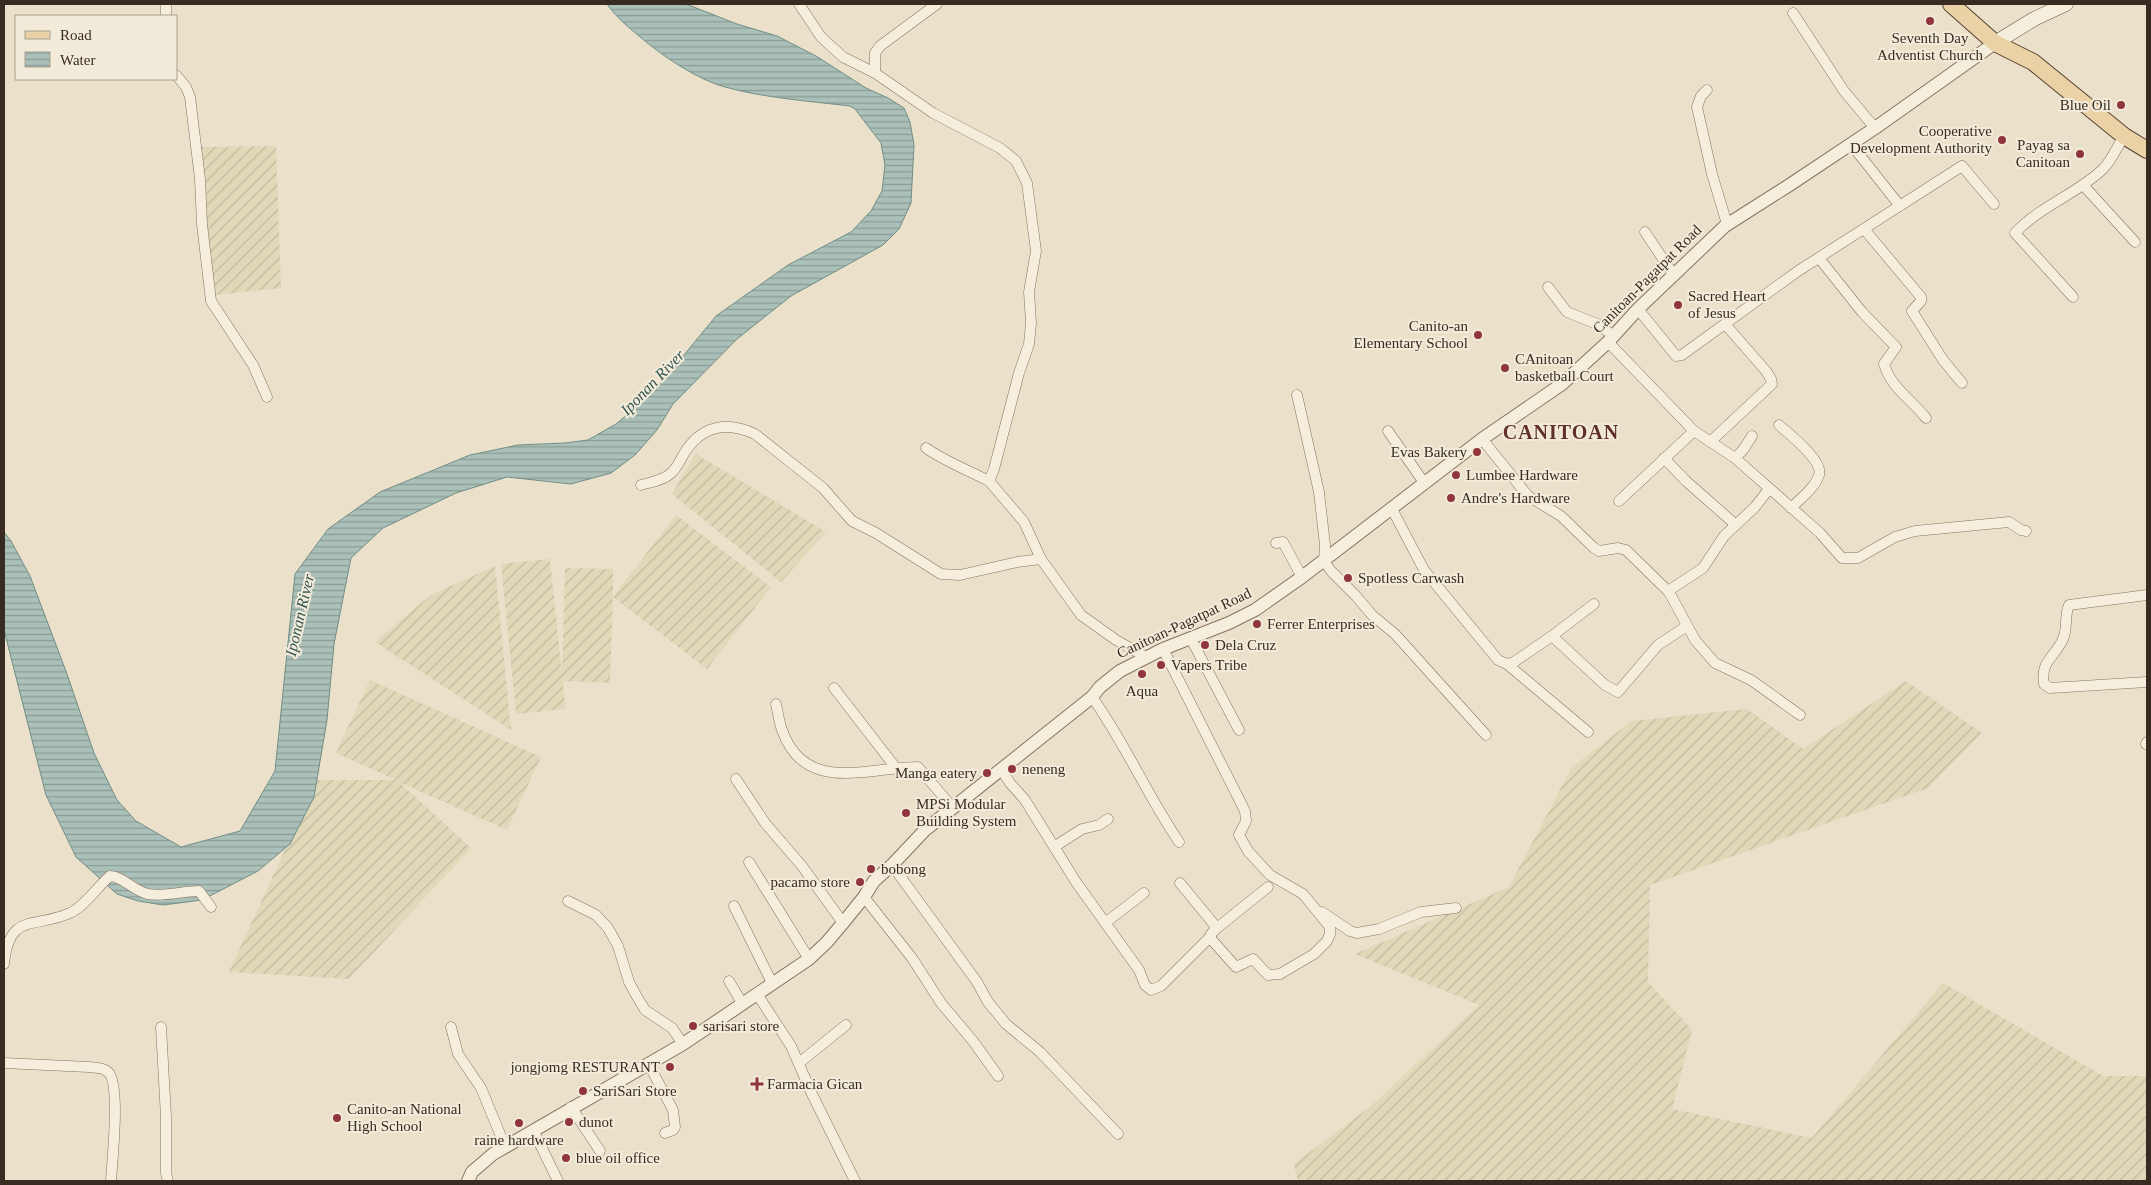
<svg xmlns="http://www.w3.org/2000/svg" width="2151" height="1185" viewBox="0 0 2151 1185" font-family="Georgia,serif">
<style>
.farmland{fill:url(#farmland-furrows)}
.water{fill:url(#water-rules);stroke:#718e86}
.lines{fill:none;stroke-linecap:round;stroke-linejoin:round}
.minor-casing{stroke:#867360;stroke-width:11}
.tertiary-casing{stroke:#867360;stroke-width:14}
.secondary-casing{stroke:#685443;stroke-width:15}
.primary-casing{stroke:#554233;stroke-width:18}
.minor{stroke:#f6eedd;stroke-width:10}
.tertiary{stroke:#f6eedd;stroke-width:12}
.secondary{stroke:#f6eedd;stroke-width:14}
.primary{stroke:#ead2a6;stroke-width:16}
.poi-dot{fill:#903539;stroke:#f3ebd9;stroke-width:2}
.labels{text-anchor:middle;stroke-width:4;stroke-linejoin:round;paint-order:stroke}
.poi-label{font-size:15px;fill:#382c22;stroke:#f3ebd9;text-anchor:start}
.street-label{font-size:15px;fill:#382c22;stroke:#f3ebd9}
.water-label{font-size:16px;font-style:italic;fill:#335653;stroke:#f3ebd9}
.district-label{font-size:20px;font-weight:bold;letter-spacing:1px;fill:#613025;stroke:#f3ebd9}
</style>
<defs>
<pattern id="farmland-furrows" width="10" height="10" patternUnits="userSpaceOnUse" patternTransform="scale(1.25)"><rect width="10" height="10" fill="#e0d8b8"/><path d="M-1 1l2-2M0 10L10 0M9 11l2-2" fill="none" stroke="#c1ba9e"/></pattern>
<pattern id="water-rules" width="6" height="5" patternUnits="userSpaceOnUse" patternTransform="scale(1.25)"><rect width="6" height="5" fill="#aac0b9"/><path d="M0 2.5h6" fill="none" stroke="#8b9c96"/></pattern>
</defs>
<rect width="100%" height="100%" fill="#ebe0ca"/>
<g class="farmland">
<polygon points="276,146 281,288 214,295 196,147"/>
<polygon points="696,454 826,532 781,582 672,494"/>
<polygon points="676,515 771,587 707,669 613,597 610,683 563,681 565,709 516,714 501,564 550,559 562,674 565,568 613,569 613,597"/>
<polygon points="495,566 511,730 375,642 431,595"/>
<polygon points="370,680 541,757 507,830 399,782 471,848 349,979 229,972 317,780 396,780 336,753"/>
<polygon points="1906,681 1982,733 1928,788 1650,885 1648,982 1692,1030 1672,1109 1812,1138 1943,983 2103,1076 2147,1076 2147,1181 1298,1181 1294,1164 1371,1106 1479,1005 1355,954 1509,887 1572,767 1632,721 1747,709 1803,749"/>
</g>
<path class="water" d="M607,4H686L737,24L777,36L816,56L866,88L888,98L904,108L910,122L914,145L911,203L899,229L883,245L791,296L737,339L673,404L657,430L635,455L611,473L571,484L507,477L456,493L383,528L351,558L334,644L327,720L314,797L290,844L258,871L202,900L163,905L138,901L117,894L76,857L46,795L4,630V532L11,541L30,576L67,674L94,753L117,800L136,821L181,847L240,831L275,771L295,574L328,529L380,492L470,455L518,445L565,443L588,440L616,424L643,401L666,377L716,316L788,265L851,232L871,211L882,191L885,165L881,143L855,109L850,106C808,101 765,98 725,87C696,79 661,55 639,36C627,26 616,17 607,4Z"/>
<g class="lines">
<g class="minor-casing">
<g id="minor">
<polyline points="166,4 166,16"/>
<polyline points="799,4 821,37 843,57 875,73 933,113 1000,148 1016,161 1027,183 1036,251 1029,292 1031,323 1029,344 1019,373 994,469 989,481 1024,522 1041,559 1081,615 1116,640 1146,657"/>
<polyline points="1793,13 1844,91 1875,128"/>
<polyline points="875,73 875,53 880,46 937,4"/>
<polyline points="176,75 186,87 190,97 200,179 202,224 211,301 253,365 267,397"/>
<polyline points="1707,90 1701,96 1697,107 1712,174 1727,224"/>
<polyline points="1851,144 1900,206"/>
<polyline points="2083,185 2135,242"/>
<polyline points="1864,229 1921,297 1921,301 1912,311 1943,360 1962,383"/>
<polyline points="1645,232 1673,274"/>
<path d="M1819,258L1862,312L1896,347L1884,364C1891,388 1911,399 1926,418"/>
<polyline points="1548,287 1567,312 1597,324 1614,336"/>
<path d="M2073,297L2015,233C2040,206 2077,194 2103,169C2112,160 2117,147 2124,136"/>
<polyline points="1638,309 1676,356 1682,355 1798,271 1962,166 1994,204"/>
<polyline points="1608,342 1694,431 1735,458 1820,533 1842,558 1858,558 1895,537 1915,531 2009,522 2021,530 2026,531"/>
<polyline points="1297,395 1319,492 1325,545 1324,561 1331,571 1356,596 1372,615 1395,634 1486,735"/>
<path d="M1779,425C1789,434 1824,461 1819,475C1815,488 1800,499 1791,508"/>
<polyline points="1388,431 1425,484"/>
<polyline points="1482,439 1528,496 1561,516 1593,547 1599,551 1618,548 1626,550 1669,592 1695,640 1715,663 1751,680 1800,715"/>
<polyline points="1710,442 1772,384 1771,379 1766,371 1725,324"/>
<path d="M926,448C946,462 968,470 989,481"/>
<polyline points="1664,458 1686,481 1736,525"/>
<polyline points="1735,458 1743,450 1752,436"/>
<path d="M641,485C651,482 662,481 670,474C678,468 681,457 687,449C705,424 729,422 755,434L823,488L852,521L876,533L941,574L960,575L1017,562L1041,559"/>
<polyline points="1619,501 1694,431"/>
<polyline points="1392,509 1424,570 1498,660 1507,664 1514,662 1552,636 1605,685 1618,692 1658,645 1687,626"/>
<polyline points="1276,543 1283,542 1302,577"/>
<polyline points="1668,591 1703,568 1724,536 1755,507 1769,489"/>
<path d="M2147,595L2069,605C2064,616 2068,628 2063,639C2055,657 2040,661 2044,684L2050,688L2147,682"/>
<polyline points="1552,636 1594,604"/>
<polyline points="1191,639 1239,730"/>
<polyline points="1163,649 1245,811 1246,821 1239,835 1248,851 1270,875 1303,894 1330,927 1330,934 1327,941 1314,954 1280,974 1268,975 1253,959 1236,967 1211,939 1211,934 1217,928 1180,883"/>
<polyline points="1507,664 1588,732"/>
<polyline points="834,688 896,768"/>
<path d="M1092,697C1125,743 1147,795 1179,842"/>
<path d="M776,704C778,712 779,722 782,730C805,795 868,767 918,767L953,808"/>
<polyline points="2146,744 2147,742"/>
<polyline points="1001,769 1010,783 1025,800 1076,882 1139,970 1145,985 1151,990 1161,986 1211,936"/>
<polyline points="736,779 765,823 802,866 843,923"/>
<polyline points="1054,847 1082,829 1099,825 1108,819"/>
<polyline points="749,862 809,959"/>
<polyline points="892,865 977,982 988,1002 1006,1024 1040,1052 1118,1134"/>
<polyline points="864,897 912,958 941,1003 973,1041 998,1076"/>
<polyline points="568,901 596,915 608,928 618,946 629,982 636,995 645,1010 672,1028 683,1044"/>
<polyline points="734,906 772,983"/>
<polyline points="1322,912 1350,931 1357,933 1379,929 1421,912 1456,908"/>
<polyline points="1105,923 1144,893"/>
<polyline points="1217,928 1268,887"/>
<path d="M4,964C9,912 34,929 70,913C85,906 97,887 110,876C122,876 134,891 148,894C166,897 182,891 199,891L211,907"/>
<polyline points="729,981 742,1003"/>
<polyline points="757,994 791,1046 812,1094 855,1181"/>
<polyline points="161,1027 166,1117 166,1173 168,1181"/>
<polyline points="451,1027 458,1054 481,1088 505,1146"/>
<path d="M4,1063L89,1067C95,1068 103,1067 108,1072C121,1083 112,1162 111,1181"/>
<polyline points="648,1063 673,1110 675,1127 673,1130 665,1133"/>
<polyline points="799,1063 846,1025"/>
<polyline points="571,1107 600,1151"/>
<polyline points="533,1130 558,1181"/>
</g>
</g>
<g class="tertiary-casing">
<polyline id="tertiary" points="468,1181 472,1172 493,1154 683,1044 809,959 827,942 843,923 864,897 874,881 892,865 925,830 1092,697 1100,687 1120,671 1163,649 1229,623 1255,610 1302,577 1482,439 1562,384 1608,342 1638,309 1725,226 1791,184 1875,128 1995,43"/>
</g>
<g class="secondary-casing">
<polyline id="secondary" points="1995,43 2034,19 2066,4"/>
</g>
<g class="primary-casing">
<polyline id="primary" points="1951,4 1995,43 2033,62 2124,136 2147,150"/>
</g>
<use href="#minor" class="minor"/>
<use href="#tertiary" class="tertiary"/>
<use href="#secondary" class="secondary"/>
<use href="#primary" class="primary"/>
</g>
<g class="poi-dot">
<circle cx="1930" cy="21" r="5"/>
<circle cx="2121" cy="105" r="5"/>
<circle cx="2002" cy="140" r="5"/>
<circle cx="2080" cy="154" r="5"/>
<circle cx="1678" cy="305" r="5"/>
<circle cx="1478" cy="335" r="5"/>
<circle cx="1505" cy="368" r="5"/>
<circle cx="1477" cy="452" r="5"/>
<circle cx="1456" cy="475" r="5"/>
<circle cx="1451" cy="498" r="5"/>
<circle cx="1348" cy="578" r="5"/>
<circle cx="1257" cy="624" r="5"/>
<circle cx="1205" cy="645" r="5"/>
<circle cx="1161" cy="665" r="5"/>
<circle cx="1142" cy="674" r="5"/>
<circle cx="1012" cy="769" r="5"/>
<circle cx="987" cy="773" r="5"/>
<circle cx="906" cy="813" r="5"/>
<circle cx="871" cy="869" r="5"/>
<circle cx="860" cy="882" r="5"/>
<circle cx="693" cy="1026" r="5"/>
<circle cx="670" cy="1067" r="5"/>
<path d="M754.5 1076.5h5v5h5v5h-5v5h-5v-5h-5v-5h5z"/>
<circle cx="583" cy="1091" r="5"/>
<circle cx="337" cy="1118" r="5"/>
<circle cx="569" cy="1122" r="5"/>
<circle cx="519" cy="1123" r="5"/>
<circle cx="566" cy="1158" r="5"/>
</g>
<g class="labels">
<g class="poi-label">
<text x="1930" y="43" text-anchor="middle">Seventh Day<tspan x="1930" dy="17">Adventist Church</tspan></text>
<text x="2111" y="110" text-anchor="end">Blue Oil</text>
<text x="1992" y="136" text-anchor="end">Cooperative<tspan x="1992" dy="17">Development Authority</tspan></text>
<text x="2070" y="150" text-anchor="end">Payag sa<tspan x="2070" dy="17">Canitoan</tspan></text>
<text x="1688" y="301">Sacred Heart<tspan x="1688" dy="17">of Jesus</tspan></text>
<text x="1468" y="331" text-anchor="end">Canito-an<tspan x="1468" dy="17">Elementary School</tspan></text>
<text x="1515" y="364">CAnitoan<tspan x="1515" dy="17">basketball Court</tspan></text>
<text x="1467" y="457" text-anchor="end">Evas Bakery</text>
<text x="1466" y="480">Lumbee Hardware</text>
<text x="1461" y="503">Andre's Hardware</text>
<text x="1358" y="583">Spotless Carwash</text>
<text x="1267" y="629">Ferrer Enterprises</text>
<text x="1215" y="650">Dela Cruz</text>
<text x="1171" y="670">Vapers Tribe</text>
<text x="1142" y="696" text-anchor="middle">Aqua</text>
<text x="1022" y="774">neneng</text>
<text x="977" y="778" text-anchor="end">Manga eatery</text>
<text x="916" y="809">MPSi Modular<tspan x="916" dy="17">Building System</tspan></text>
<text x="881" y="874">bobong</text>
<text x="850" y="887" text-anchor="end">pacamo store</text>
<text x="703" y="1031">sarisari store</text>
<text x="660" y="1072" text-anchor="end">jongjomg RESTURANT</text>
<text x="767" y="1089">Farmacia Gican</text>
<text x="593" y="1096">SariSari Store</text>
<text x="347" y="1114">Canito-an National<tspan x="347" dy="17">High School</tspan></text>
<text x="579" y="1127">dunot</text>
<text x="519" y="1145" text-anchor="middle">raine hardware</text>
<text x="576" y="1163">blue oil office</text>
</g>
<g class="street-label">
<text transform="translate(1647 279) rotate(-45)" y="5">Canitoan-Pagatpat Road</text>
<text transform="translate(1184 623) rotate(-25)" y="5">Canitoan-Pagatpat Road</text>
</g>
<g class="water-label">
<text transform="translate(652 382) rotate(-46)" y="6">Iponan River</text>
<text transform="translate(299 615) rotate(-77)" y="6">Iponan River</text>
</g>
<g class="district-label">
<text x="1561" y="439">CANITOAN</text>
</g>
</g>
<rect width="2151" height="1185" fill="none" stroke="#382c22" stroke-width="10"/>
<rect x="15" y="15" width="162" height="65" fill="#f3ebd9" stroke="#a89f90"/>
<rect x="25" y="31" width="25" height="8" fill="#ead2a6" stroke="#a89f90"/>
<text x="60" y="40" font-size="15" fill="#382c22">Road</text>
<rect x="25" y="52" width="25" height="15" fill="url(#water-rules)" stroke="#a89f90"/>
<text x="60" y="65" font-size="15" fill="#382c22">Water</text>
</svg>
